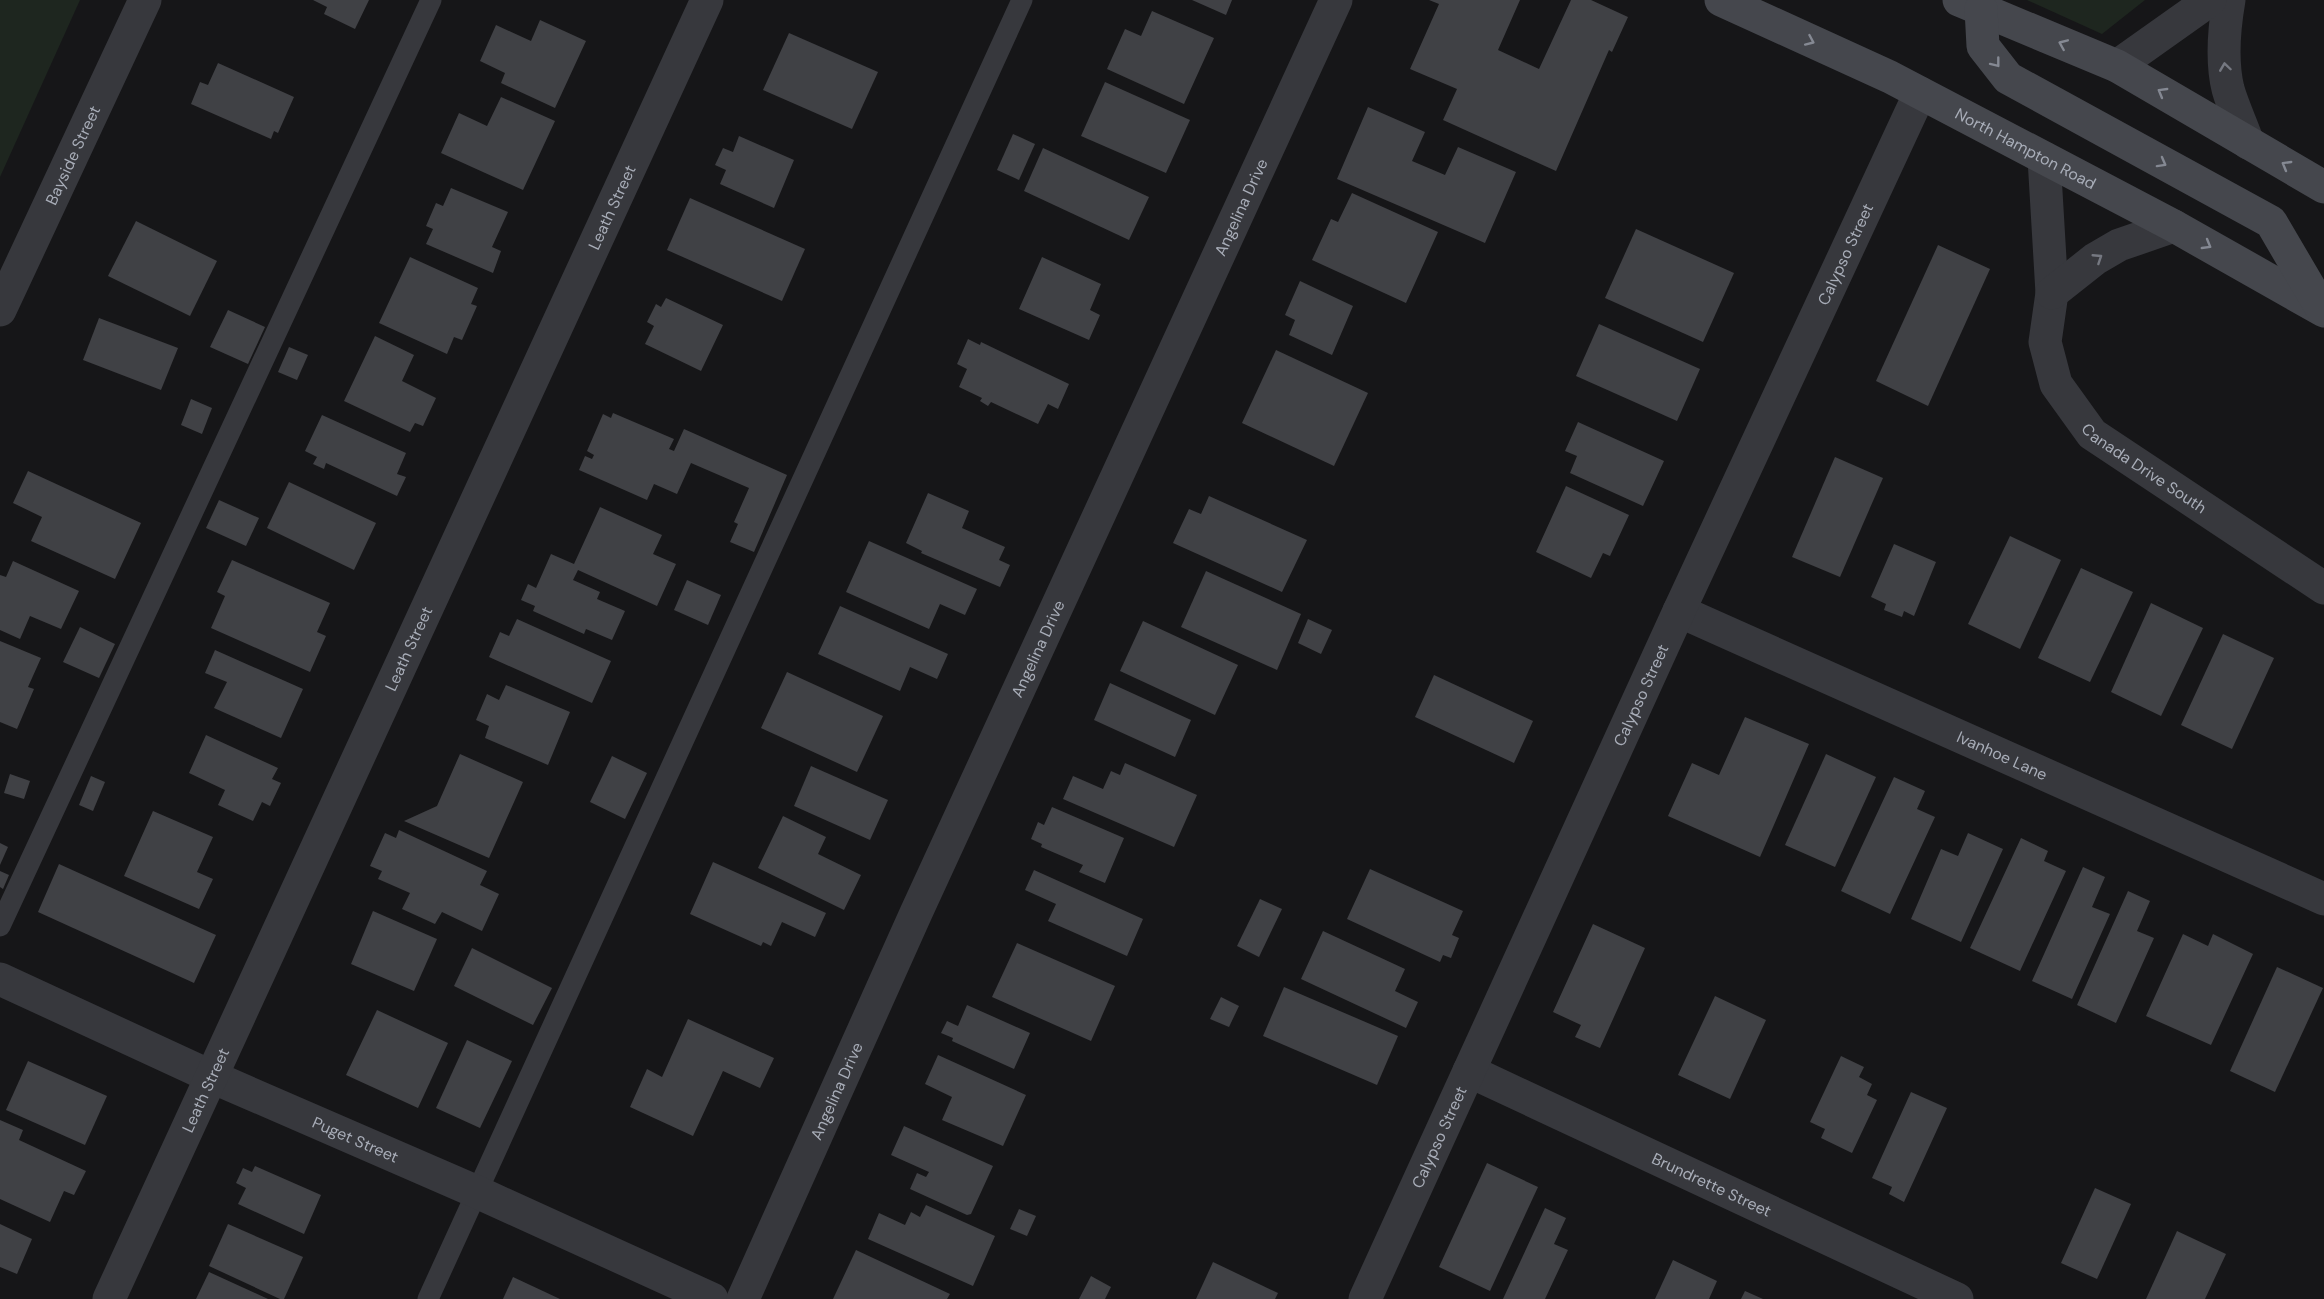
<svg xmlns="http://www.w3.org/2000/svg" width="2324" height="1299" viewBox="0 0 2324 1299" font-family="'DM Sans',sans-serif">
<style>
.green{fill:#1e261f}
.building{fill:#404145}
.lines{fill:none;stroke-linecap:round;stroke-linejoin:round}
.service{stroke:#37383d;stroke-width:21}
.minor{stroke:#37383d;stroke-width:33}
.tertiary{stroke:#37383d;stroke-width:33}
.secondary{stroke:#45474d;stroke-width:33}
.oneway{stroke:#858993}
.oneway2{stroke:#757881}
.labels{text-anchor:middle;stroke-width:4.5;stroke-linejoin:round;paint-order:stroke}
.street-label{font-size:16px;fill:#a8adb8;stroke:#111113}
</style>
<rect width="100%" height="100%" fill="#161618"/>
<g class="green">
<polygon points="0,0 80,0 0,177"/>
<polygon points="2027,0 2145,0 2102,34"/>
</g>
<g class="building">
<polygon points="313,0 369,0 355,29 324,14 327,7"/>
<polygon points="1192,0 1232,0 1226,15"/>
<polygon points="1429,0 1520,0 1498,50 1539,69 1571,0 1591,0 1628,17 1612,52 1609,50 1556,171 1443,120 1457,89 1410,69 1439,4"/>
<polygon points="1152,11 1214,38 1184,104 1107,69 1125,29 1141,36"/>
<polygon points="540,20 586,41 555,108 501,83 505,73 480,61 496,25 531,41"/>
<polygon points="789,33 878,72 852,129 763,90"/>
<polygon points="218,63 294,97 278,133 274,131 271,139 191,104 200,82 208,85"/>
<polygon points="1105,82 1190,120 1166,173 1081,136"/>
<polygon points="501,97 555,121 523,190 441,153 459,113 487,126"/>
<polygon points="1368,107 1425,132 1412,161 1445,175 1458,147 1516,172 1485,243 1337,179"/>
<polygon points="1013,134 1035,144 1019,180 997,170"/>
<polygon points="739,136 794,160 774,208 720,184 726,170 715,165 723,148 733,152"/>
<polygon points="1043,148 1149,197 1129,240 1024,191"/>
<polygon points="451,188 508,212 492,247 501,251 493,273 426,244 433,229 426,226 436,203 443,206"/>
<polygon points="1352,193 1438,232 1406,303 1312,260 1331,219 1338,222"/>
<polygon points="690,198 805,249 782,301 667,250"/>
<polygon points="136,221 217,261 190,316 108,276"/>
<polygon points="1636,229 1734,273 1703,342 1605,298"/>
<polygon points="1938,245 1990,269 1928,406 1876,381"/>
<polygon points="410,257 478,288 471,304 477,306 462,340 454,337 447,354 379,323"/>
<polygon points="1042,257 1101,284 1090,310 1100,315 1089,340 1019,309"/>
<polygon points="1300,281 1353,306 1332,355 1289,335 1295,320 1285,315"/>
<polygon points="666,298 723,325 701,371 645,344 654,326 647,322 656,304 661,307"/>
<polygon points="228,310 265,327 248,364 210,347"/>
<polygon points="99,318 178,348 161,390 83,360"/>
<polygon points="1599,324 1700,369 1677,421 1576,376"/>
<polygon points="375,336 414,355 402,381 436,398 423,426 415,423 410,432 344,401"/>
<polygon points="968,339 980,345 981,342 1069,384 1058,409 1048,404 1038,424 991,402 988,406 980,401 982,398 959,387 967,369 957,364"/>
<polygon points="289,347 308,355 297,380 278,372"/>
<polygon points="1276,350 1368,393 1334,466 1242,423"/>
<polygon points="191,399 212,408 202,434 181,425"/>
<polygon points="613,413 674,439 669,449 674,451 684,429 787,475 754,552 730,542 738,524 734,522 749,488 691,463 677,494 654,484 647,500 579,470 585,456 592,459 594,455 587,451 603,414 611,418"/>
<polygon points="322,415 406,453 397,474 406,477 397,496 326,463 324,469 313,464 317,457 305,451"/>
<polygon points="1578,422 1664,461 1643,506 1570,473 1577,456 1565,451"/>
<polygon points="1835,457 1883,478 1840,577 1792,557"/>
<polygon points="28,471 141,523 115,579 31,541 42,517 13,503"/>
<polygon points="289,482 376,523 354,570 267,528"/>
<polygon points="1566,486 1629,515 1610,556 1603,553 1591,578 1536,552"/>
<polygon points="928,493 969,511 962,528 1005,547 999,560 1010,565 1000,587 921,553 922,551 906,543"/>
<polygon points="1209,496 1307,540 1282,592 1173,543 1189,509 1201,514"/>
<polygon points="219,500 259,518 246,546 206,528"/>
<polygon points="600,507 662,535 653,554 676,564 657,606 578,570 573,580 600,592 597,599 625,611 612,640 586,629 584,634 533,611 535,606 521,600 528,584 536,588 551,554 574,564"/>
<polygon points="2010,536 2061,560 2020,649 1968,624"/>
<polygon points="869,541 977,589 965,615 940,604 929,629 846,592"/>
<polygon points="1894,544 1936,562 1914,616 1904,611 1902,617 1884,610 1886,604 1871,597"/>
<polygon points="232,560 330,603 317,632 326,636 310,672 211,628 225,596 217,592"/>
<polygon points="13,561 79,591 61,629 30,616 20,639 0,630 0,575 6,577"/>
<polygon points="2081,568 2133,592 2090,682 2038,658"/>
<polygon points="1206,571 1301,614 1277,670 1181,627"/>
<polygon points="687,580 721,595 708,625 674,610"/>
<polygon points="2151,603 2203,628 2161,716 2111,692"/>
<polygon points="840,606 948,654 937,679 910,667 900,691 818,654"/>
<polygon points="517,619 611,661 592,703 489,657 500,632 509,636"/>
<polygon points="1308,619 1332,630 1321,654 1298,643"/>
<polygon points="1143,621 1238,665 1215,715 1120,671"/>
<polygon points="80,627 115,644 99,678 63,662"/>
<polygon points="2223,634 2274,658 2232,749 2181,725"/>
<polygon points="0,641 41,658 28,687 34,689 17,729 0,722"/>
<polygon points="215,650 303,689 281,738 214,708 227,682 205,673"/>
<polygon points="787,672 883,716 857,772 761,728"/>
<polygon points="1434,675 1533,721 1514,763 1415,717"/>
<polygon points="1110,683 1191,720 1175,757 1094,720"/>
<polygon points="506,685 570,712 548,765 485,738 489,726 476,720 487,694 499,700"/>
<polygon points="1745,717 1809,744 1760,857 1668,816 1692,763 1719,775"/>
<polygon points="206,735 278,768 272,779 281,783 270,806 262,802 253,821 218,805 225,790 189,773"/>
<polygon points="460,754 523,782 489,858 404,821 437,806"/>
<polygon points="1826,754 1876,777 1835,867 1785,845"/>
<polygon points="612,756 647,773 625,819 590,802"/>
<polygon points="1125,763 1197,795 1174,847 1063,799 1073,776 1103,789 1111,771 1120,775"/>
<polygon points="811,766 888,800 870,840 794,806"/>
<polygon points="10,774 30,781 24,799 4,793"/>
<polygon points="91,776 105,782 93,811 79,805"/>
<polygon points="1894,777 1925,791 1917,809 1935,817 1890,914 1841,891"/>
<polygon points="1052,807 1124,838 1105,883 1079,872 1083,865 1041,847 1042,844 1031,839 1038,822 1044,825"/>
<polygon points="153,811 213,837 197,872 213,879 199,909 124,876"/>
<polygon points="783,816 826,837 818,854 861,875 844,910 758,868"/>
<polygon points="399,830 487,871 480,885 499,894 482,931 442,912 435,924 402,909 410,893 378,879 382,871 370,866 385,833 396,838"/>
<polygon points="1968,833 2003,849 1961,942 1911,919 1941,849 1958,856"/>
<polygon points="2021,838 2048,851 2044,861 2066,871 2020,971 1970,948"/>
<polygon points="0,843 8,847 0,865"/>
<polygon points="713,862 826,913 815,937 782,922 771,946 763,942 761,946 690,914"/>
<polygon points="59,864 216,935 194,983 38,912"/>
<polygon points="2083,867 2105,877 2092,907 2110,914 2072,999 2032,981"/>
<polygon points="1370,869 1463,911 1452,935 1459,938 1451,958 1443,955 1440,962 1347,919"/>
<polygon points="1034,870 1143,919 1127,956 1048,921 1056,904 1025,890"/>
<polygon points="0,871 9,875 3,889 0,887"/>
<polygon points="2128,891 2150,901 2137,931 2154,938 2116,1023 2077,1005"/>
<polygon points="1260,899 1282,909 1259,957 1237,946"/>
<polygon points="373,911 437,939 414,991 351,964"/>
<polygon points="1593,924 1645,948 1600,1048 1575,1037 1581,1025 1553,1012"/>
<polygon points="1323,931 1405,969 1395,991 1418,1002 1406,1028 1301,979"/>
<polygon points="2183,934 2208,946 2213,934 2253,954 2211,1045 2146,1016"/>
<polygon points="1017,943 1115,986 1091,1041 992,997"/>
<polygon points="472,948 552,988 533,1025 454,986"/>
<polygon points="2277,967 2323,988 2275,1092 2230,1071"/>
<polygon points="1284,987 1398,1036 1377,1085 1263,1036"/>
<polygon points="1715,996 1766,1020 1730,1099 1678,1075"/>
<polygon points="1221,997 1239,1006 1229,1027 1210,1019"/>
<polygon points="967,1005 1030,1033 1014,1069 952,1041 953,1038 941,1033 947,1021 958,1026"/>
<polygon points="377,1010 448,1043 418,1108 346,1075"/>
<polygon points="688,1019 774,1058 760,1088 723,1071 693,1136 630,1107 647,1069 662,1077"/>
<polygon points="467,1040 512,1061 480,1128 436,1108"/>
<polygon points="938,1055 1026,1095 1003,1146 942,1120 952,1097 925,1084"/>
<polygon points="1841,1056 1864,1067 1859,1077 1872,1084 1867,1095 1877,1100 1852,1153 1821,1138 1825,1129 1810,1122"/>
<polygon points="28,1061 107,1096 85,1145 6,1110"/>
<polygon points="1911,1092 1947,1108 1904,1202 1889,1194 1892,1187 1872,1178"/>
<polygon points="0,1120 23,1130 19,1140 86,1171 74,1195 64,1191 50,1222 0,1199"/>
<polygon points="904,1126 993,1166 971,1214 967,1215 910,1189 917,1173 926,1177 929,1172 891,1155"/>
<polygon points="1487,1163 1538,1187 1490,1291 1439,1267"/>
<polygon points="255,1166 321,1195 304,1234 238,1204 246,1188 236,1183 243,1168 252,1172"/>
<polygon points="2095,1188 2131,1204 2097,1279 2061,1263"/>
<polygon points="926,1205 995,1236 973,1286 868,1239 879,1213 905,1225 911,1212 920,1217"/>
<polygon points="1545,1208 1566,1218 1554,1244 1568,1250 1545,1299 1503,1299"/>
<polygon points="1019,1209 1036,1216 1027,1236 1010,1229"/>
<polygon points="0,1224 32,1239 17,1274 0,1267"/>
<polygon points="228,1224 303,1257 284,1299 280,1299 209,1266"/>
<polygon points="2177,1231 2226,1254 2205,1299 2146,1299"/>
<polygon points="856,1250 950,1294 947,1299 833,1299"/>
<polygon points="1673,1260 1717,1281 1709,1299 1655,1299"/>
<polygon points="1213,1262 1278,1293 1275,1299 1196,1299"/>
<polygon points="209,1272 268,1299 196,1299"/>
<polygon points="1091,1276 1111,1287 1105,1299 1079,1299"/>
<polygon points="513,1277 560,1299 503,1299"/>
<polygon points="1745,1291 1763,1299 1741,1299"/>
</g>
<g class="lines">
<g class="service">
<polyline points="0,926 431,0"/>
<polyline points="428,1299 1022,0"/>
</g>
<g class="minor">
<path id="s1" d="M0,310L145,0"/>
<path id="s2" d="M1679,611L2324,899"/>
<path id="s3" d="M0,979L210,1076L477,1192L712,1299"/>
<path id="s4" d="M1469,1071L1957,1299"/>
<path id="s5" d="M109,1299L707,0"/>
<path id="s6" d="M743,1299L916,913L1336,0"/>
<path id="s7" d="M1365,1299L1679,611L1920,93"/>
</g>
<g class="tertiary">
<path d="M2229,0C2224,29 2221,60 2228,89C2233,107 2242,125 2248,143"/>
<polyline points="2117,66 2210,0"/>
<path id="s8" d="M2044,158L2052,293L2045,342L2056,384L2092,434L2324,588"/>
<polyline points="2052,293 2095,259 2119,245 2174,226"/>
</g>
<g class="secondary">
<path id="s9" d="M1721,0L1890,77L2174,226L2324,311"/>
<polyline points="1959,0 2117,66 2324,187"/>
<polyline points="1981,9 1983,46 2008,78 2271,222 2322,309"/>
</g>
</g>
<defs><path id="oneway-chevron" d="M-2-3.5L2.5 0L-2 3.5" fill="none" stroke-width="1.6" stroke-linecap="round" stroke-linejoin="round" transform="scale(1.5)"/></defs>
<g class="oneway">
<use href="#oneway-chevron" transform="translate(1810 41) rotate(24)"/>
<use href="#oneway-chevron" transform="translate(2063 44) rotate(-157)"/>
<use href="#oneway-chevron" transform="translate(1996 63) rotate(52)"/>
<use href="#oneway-chevron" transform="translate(2162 92) rotate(-150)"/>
<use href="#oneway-chevron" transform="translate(2162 163) rotate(29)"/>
<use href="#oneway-chevron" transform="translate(2286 165) rotate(-150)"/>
<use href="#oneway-chevron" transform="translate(2207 245) rotate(30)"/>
</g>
<g class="oneway2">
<use href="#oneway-chevron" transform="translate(2225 67) rotate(-98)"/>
<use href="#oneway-chevron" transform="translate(2098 258) rotate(-33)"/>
</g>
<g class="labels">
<g class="street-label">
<text dy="6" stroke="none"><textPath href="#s9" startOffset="339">North Hampton Road</textPath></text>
<text dy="6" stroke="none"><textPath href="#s1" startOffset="171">Bayside Street</textPath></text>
<text dy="6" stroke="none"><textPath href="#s6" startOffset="1200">Angelina Drive</textPath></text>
<text dy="6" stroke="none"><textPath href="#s5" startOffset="1202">Leath Street</textPath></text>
<text dy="6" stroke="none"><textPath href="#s7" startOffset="1150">Calypso Street</textPath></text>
<text dy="6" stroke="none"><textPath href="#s8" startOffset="352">Canada Drive South</textPath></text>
<text dy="6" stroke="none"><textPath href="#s5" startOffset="716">Leath Street</textPath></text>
<text dy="6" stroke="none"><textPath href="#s6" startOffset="714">Angelina Drive</textPath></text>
<text dy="6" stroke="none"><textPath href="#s7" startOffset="664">Calypso Street</textPath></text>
<text dy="6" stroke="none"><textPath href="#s2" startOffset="354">Ivanhoe Lane</textPath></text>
<text dy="6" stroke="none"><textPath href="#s5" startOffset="230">Leath Street</textPath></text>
<text dy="6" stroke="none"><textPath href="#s6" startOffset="228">Angelina Drive</textPath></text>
<text dy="6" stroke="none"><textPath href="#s7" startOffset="178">Calypso Street</textPath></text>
<text dy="6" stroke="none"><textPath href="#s3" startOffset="390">Puget Street</textPath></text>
<text dy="6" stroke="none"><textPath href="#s4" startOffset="268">Brundrette Street</textPath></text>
</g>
</g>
</svg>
